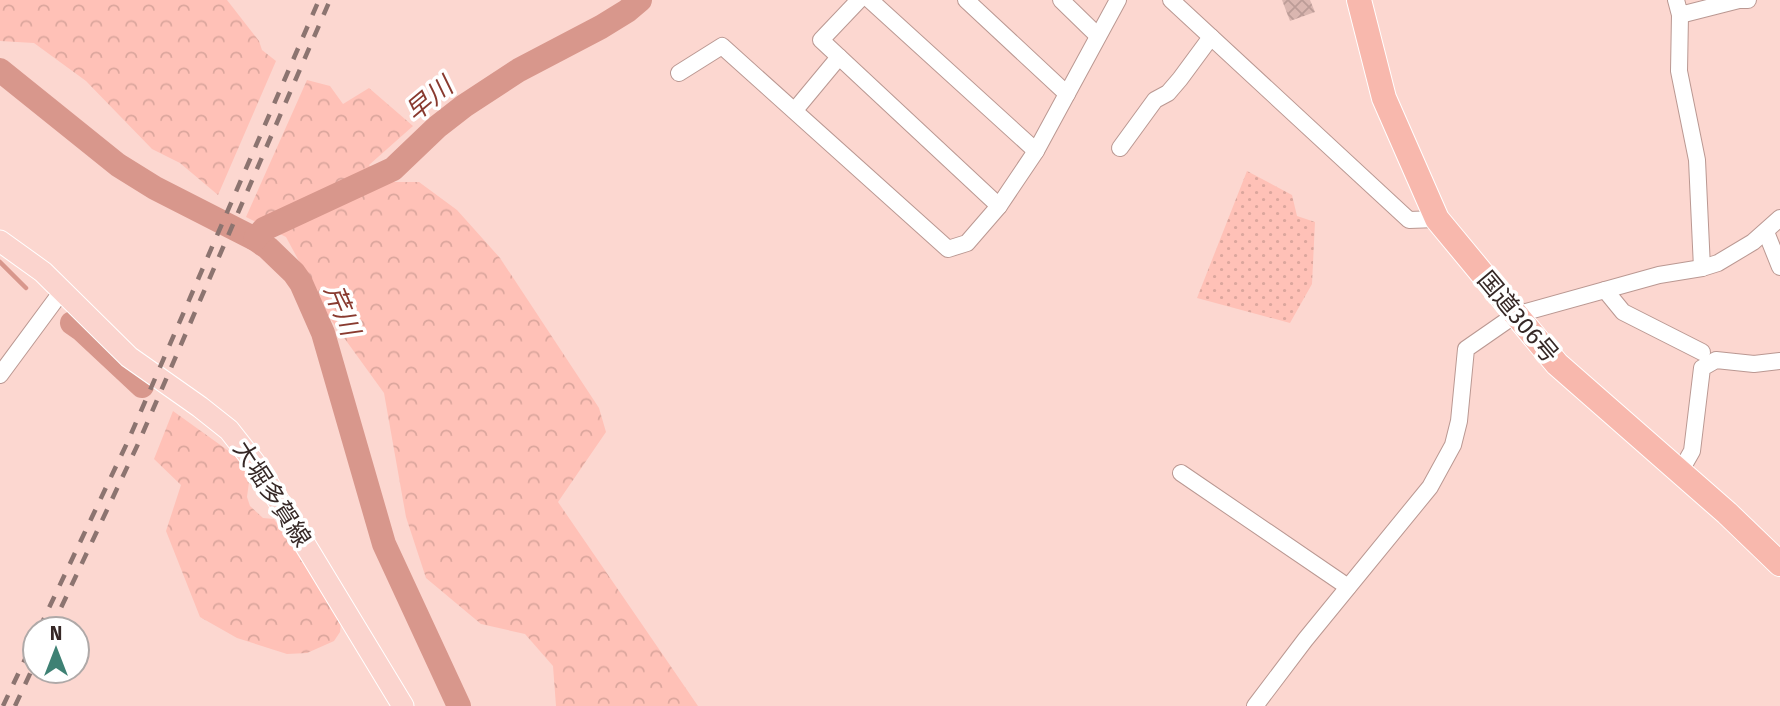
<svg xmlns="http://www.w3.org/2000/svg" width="1780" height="706" viewBox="0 0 1780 706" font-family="'Fira Sans','Noto Sans JP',sans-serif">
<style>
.grass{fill:url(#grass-dots)}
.forest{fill:url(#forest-crowns)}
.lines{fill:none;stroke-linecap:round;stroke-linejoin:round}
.stream{stroke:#d8978c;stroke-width:4.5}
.river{stroke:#d8978c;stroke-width:24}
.building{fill:url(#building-cross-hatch)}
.minor-casing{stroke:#ba9892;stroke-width:18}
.major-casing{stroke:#fff;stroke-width:23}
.highway-casing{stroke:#fff;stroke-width:26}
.minor{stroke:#fff;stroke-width:16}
.major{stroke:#fbd4ce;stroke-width:21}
.highway{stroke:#f8b8ad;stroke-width:24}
.rail{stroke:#8c7470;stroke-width:4.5;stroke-dasharray:12 12;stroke-linecap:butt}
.labels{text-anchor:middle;stroke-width:7;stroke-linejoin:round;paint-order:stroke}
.street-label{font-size:24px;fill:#362826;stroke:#fff}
.water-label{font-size:26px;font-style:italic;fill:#893a2f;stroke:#fff}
</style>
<defs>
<pattern id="grass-dots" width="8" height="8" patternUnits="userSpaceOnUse" patternTransform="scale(1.75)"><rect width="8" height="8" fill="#ffc1b7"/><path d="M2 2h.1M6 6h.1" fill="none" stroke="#dba69d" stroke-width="1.8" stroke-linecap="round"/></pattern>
<pattern id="forest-crowns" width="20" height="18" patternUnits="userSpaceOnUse" patternTransform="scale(1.75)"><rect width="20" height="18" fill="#ffc1b7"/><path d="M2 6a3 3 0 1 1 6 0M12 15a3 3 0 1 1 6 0" fill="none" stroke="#dba69d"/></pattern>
<pattern id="building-cross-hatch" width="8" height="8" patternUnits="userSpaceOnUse" patternTransform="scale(1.75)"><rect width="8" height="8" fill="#dab6b0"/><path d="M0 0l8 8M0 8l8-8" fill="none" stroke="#bc9c97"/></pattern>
</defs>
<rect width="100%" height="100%" fill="#fcd7d0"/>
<polygon class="grass" points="1247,171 1292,195 1297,216 1315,222 1312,284 1290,323 1197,298"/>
<g class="forest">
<polygon points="0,0 227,0 259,41 262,50 276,61 218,195 180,163 152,149 86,81 34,43 0,41"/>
<polygon points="307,80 330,86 343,104 369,88 413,126 369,165 378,182 419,182 457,210 500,258 599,408 606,432 558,502 698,706 556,706 553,666 525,634 481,624 426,578 406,517 384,393 329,317 286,237 246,217"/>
<polygon points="173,411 251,467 247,497 250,506 263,518 274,519 341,621 340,632 334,641 307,653 287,654 237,638 200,617 166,531 181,485 154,459"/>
</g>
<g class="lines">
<polyline class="stream" points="0,262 26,288"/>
<g class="river">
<polyline points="0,70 118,165 155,188 255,239 268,248 294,273 301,283 323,333 384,544 459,706"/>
<polyline points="255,239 264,229 393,169 437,127 464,106 519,70 601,27 627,11 640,0"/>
<polyline points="72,323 82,330 142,386"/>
</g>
</g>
<polygon class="building" points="1282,0 1310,0 1315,12 1290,21"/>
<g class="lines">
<g class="minor-casing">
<g id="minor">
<polyline points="859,0 821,40 999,206"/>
<polyline points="870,0 1036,151"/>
<polyline points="966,0 1067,94"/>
<polyline points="1061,0 1098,36"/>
<polyline points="1171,0 1409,220 1437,219"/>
<polyline points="1676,0 1680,15 1739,0 1748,0"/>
<polyline points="1680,15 1679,71 1697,160 1702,268"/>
<polyline points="679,73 722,46 948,249 967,243 999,206 1036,151 1118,0"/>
<polyline points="795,110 839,57"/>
<polyline points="1120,148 1155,100 1168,93 1180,79 1211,37"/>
<polyline points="1766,232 1780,267"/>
<polyline points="1605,290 1623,312 1702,352"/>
<polyline points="0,375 62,291"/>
<polyline points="1680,472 1692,451 1702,368 1716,360 1754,364 1780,361"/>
<polyline points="1181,473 1348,587"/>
<polyline points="1255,706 1305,640 1430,487 1453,445 1459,421 1466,349 1515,315 1659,275 1702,268 1718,263 1753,242 1780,218"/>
</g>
</g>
<g class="major-casing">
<polyline id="major" points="0,241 43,272 129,357 200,407 229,430 258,467 403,706"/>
</g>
<g class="highway-casing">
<polyline id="highway" points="1359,0 1384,98 1437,219 1557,364 1727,513 1780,564"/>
</g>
<use href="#minor" class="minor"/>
<use href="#major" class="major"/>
<use href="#highway" class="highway"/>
<g class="rail">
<polyline points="39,629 128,441 319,0"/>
<polyline points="51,629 138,444 330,0"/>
<polyline points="3,706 35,638"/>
<polyline points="15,706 35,663"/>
</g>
</g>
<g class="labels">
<g class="street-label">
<text transform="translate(1518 317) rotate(50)" y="8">国道306号</text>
<text transform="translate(272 494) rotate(57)" y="8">大堀多賀線</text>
</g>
<g class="water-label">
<text transform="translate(429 99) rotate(-40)" y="9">早川</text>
<text transform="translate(342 310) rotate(68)" y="9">芹川</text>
</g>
</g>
<g transform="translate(56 650)"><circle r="33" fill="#ffffff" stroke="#afa9a8" stroke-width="2"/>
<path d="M0-5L12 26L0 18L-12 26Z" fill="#3e8174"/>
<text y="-10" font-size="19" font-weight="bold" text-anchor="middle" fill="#362826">N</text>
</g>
</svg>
